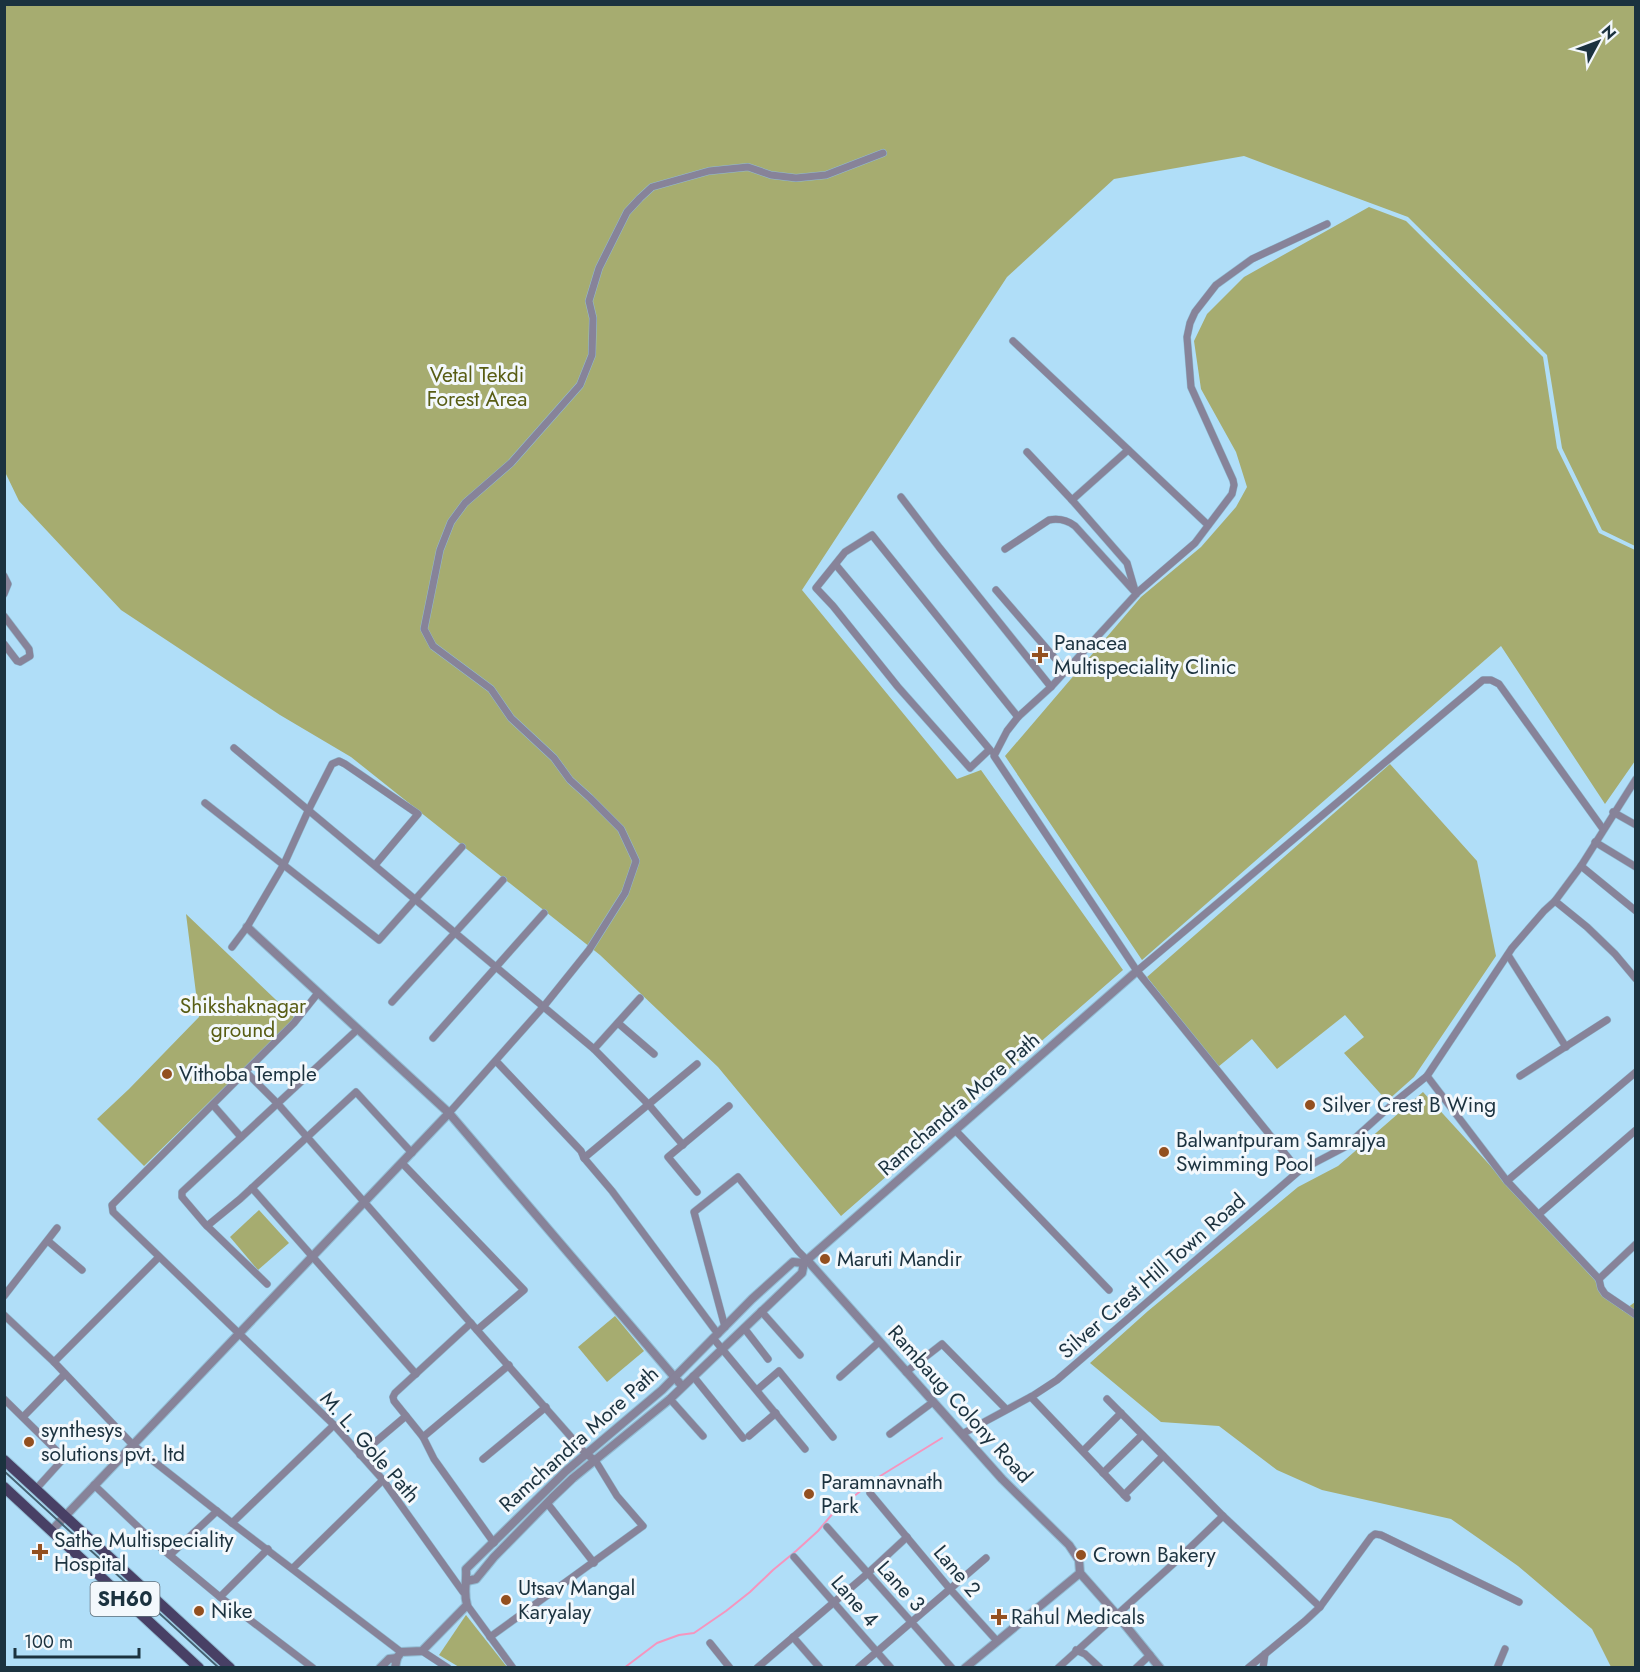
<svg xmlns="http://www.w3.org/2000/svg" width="1640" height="1672" viewBox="0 0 1640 1672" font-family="Jost,sans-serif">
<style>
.green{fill:#a6ac70}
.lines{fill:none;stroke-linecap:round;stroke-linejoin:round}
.stream{stroke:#f595be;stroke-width:2}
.minor-casing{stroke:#92bcd3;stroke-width:8}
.tertiary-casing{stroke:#92bcd3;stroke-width:10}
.primary-casing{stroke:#92bcd3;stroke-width:12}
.minor{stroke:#878399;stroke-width:7}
.tertiary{stroke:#878399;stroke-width:8}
.primary{stroke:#484065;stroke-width:10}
.rail{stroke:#456373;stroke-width:2}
.poi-dot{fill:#935020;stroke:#f3f8fc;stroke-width:2}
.labels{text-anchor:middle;stroke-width:6;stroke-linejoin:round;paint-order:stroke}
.shield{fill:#f3f8fc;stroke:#5c6d78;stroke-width:1.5}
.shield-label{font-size:20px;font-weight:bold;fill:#1b323f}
.park-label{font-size:21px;fill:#585d14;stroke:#f3f8fc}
.poi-label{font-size:21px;fill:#1b323f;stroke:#f3f8fc;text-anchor:start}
.street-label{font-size:21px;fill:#1b323f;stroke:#f3f8fc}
</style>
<rect width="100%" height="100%" fill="#b0def8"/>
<g class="green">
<polygon points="5,5 1635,5 1635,546 1602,530 1562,448 1547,355 1408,217 1244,156 1114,179 1007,277 802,590 957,779 981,770 1123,970 841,1216 718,1067 600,955 351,757 280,715 121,610 19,501 5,472"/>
<polygon points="1369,207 1406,221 1543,357 1557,448 1599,533 1635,550 1635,761 1605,804 1501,646 1142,960 1005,756 1141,597 1201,547 1236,507 1247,487 1236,452 1201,389 1194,341 1207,314 1244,277"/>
<polygon points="1390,764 1477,861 1496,956 1414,1077 1387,1101 1344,1053 1364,1037 1345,1015 1277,1069 1252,1039 1218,1067 1147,977"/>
<polygon points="186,914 295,1018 144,1166 97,1119 129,1089 199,1017"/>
<polygon points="1423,1092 1623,1311 1635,1302 1635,1667 1611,1667 1592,1629 1518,1566 1451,1519 1322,1490 1277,1470 1219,1426 1161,1422 1090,1363 1148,1311 1298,1187 1338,1166"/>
<polygon points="259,1210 289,1243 258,1270 230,1237"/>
<polygon points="615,1316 644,1351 607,1382 578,1347"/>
<polygon points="466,1615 507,1667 459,1667 439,1655"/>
</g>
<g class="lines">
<polyline class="stream" points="624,1668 657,1643 679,1635 694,1633 726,1611 750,1592 773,1570 796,1551 818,1531 834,1512 877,1478 942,1438"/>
<g class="minor-casing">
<g id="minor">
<polyline points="1013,341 1208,525"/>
<polyline points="1027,452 1072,500 1127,563 1136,594"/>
<polyline points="901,497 939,547 1051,687"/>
<polyline points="1072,500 1128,450"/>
<path d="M1005,549L1049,520C1059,518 1067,520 1075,526L1134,591"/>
<polyline points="836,565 991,751"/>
<polyline points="4,576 8,584 4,594"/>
<polyline points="996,590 1066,671"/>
<polyline points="4,616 29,649 30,656 20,662 17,661 4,644"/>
<polyline points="234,748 594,1049 649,1105 683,1145"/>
<polyline points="989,750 970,768 898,687 833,606 816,588 845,552 872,535 1018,717"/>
<polyline points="205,803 379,940 462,847"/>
<polyline points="1613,812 1636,825"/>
<polyline points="1595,842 1636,867"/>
<polyline points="1581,866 1636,911"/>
<polyline points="1555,901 1587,927 1615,954 1636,979"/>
<polyline points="232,947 247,927 284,864 309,809 332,764 339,761 345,764 418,814 375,865"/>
<polyline points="1508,955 1566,1047"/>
<polyline points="1137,971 1483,680 1491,680 1499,684 1603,829"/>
<polyline points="318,993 294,1023 112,1205 113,1212 334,1425 383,1480 463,1592"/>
<polyline points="392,1002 503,880"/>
<polyline points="618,1023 654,1054"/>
<polyline points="433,1038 544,913"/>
<polyline points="594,1049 640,998"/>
<polyline points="496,1061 581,1151 584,1158 697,1064"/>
<polyline points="246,1072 278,1104 586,1454 595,1460 617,1496 643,1526 490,1637"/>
<polyline points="1427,1076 1507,1181 1599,1279 1601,1288 1605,1294 1636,1315"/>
<polyline points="1520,1076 1607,1020"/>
<polyline points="213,1105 241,1137"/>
<polyline points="449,1113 544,1006 589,950 625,893 636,861 621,829 590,798 570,780 554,758 511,718 491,689 433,646 424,629 440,550 451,522 465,503 511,463 580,385 592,355 593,318 589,301 599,268 627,212 640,198 652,187 709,171 748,167 771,175 796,178 826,175 883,153"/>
<polyline points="956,1131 1109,1290"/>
<polyline points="584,1158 612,1191 718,1334"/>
<polyline points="402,1163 524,1290 477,1330"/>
<polyline points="1299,1171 1137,971 994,756 1007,731 1018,717 1051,687 1138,592 1195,543 1232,494 1234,485 1233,480 1191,387 1187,337 1190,323 1195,312 1216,285 1252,259 1327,224"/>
<polyline points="1507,1181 1636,1072"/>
<polyline points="252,1188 416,1374"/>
<polyline points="697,1192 668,1157 729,1106"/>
<polyline points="1539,1214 1636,1130"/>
<polyline points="207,1226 240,1199 356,1092 412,1153"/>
<polyline points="48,1241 82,1270"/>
<polyline points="1599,1279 1636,1244"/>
<polyline points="267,1284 205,1224 182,1197 182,1192 358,1029"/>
<polyline points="4,1296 57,1228"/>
<polyline points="761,1311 800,1355"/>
<polyline points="4,1315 54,1362 133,1445 232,1523 401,1652"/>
<polyline points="471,1323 395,1393 393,1397 394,1401 423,1437 509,1365"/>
<polyline points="725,1327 694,1212 738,1177 798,1251 807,1260"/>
<polyline points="744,1328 768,1359"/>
<polyline points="713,1338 805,1449"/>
<polyline points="54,1362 159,1257"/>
<polyline points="906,1372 942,1344 1006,1409"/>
<polyline points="693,1376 743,1438"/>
<polyline points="840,1377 879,1342"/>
<polyline points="757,1390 779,1371 833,1437"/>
<polyline points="1031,1397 1127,1498"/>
<polyline points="4,1399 64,1458 36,1489"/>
<polyline points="670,1399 703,1436"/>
<polyline points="1107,1399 1223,1516 1320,1607"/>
<polyline points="23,1417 65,1374"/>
<polyline points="890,1434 933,1402"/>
<polyline points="962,1434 1034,1395 1057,1380 1299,1171 1345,1147 1396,1101 1427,1076 1512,948 1544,911 1555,901 1581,866 1636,779"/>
<polyline points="749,1436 776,1413"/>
<polyline points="423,1437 434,1459 494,1543"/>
<polyline points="1083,1451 1121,1413"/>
<polyline points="360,1455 406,1416"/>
<polyline points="483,1459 546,1407"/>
<polyline points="1103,1473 1142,1435"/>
<polyline points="94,1485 155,1543 220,1597 313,1668"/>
<polyline points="870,1493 950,1589 997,1641"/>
<polyline points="1124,1495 1163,1456"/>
<polyline points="547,1503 594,1563"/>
<polyline points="232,1523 334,1425"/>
<polyline points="827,1527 952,1668"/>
<polyline points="170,1555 217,1511"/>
<polyline points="794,1557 891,1668"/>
<polyline points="293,1568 383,1480"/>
<polyline points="220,1597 268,1549"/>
<polyline points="467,1605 513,1668"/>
<polyline points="793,1637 820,1668"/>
<polyline points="710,1643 730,1668"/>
<polyline points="1076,1650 1085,1654 1100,1668"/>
<polyline points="422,1651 448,1668"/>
<polyline points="757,1668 867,1574 907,1537"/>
<polyline points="858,1668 986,1558"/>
<polyline points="1058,1668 1172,1565 1223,1516"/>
<polyline points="1136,1668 1150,1655"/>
<polyline points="1248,1668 1305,1621 1320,1607 1371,1537 1375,1534 1381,1535 1519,1602"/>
<polyline points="1263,1668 1265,1654"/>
<polyline points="1497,1668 1505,1649"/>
</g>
</g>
<g class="tertiary-casing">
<g id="tertiary">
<polyline points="247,927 449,1113 682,1386"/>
<polyline points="807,1260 1002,1479 1069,1545 1079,1560 1080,1573 1117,1615 1160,1668"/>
<polyline points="52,1530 449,1113"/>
<polyline points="467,1581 476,1579 494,1557 552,1498 573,1478 670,1399 802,1273 804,1263 807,1260 1137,971"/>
<polyline points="380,1668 389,1659 397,1658"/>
<path d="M395,1668L397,1658L401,1652L422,1651L467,1605C463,1591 467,1584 466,1569L566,1471L662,1390L752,1299L793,1262L804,1263"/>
<polyline points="965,1668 1080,1573"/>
</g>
</g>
<g class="primary-casing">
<g id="primary">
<polyline points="4,1460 230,1668"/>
<polyline points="4,1487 199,1668"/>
</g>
</g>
<use href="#minor" class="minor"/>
<use href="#tertiary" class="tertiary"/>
<use href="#primary" class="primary"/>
<polyline class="rail" points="4,1471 219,1668"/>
</g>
<g class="poi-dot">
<path d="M1037 646h6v6h6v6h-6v6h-6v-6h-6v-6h6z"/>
<circle cx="167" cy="1074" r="6"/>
<circle cx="1310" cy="1105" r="6"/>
<circle cx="1164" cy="1152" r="6"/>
<circle cx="825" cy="1259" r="6"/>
<circle cx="29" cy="1442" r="6"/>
<circle cx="809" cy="1494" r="6"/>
<path d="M37 1543h6v6h6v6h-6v6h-6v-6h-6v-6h6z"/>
<circle cx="1081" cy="1555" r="6"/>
<circle cx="506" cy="1600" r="6"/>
<circle cx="199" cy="1611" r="6"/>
<path d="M996 1608h6v6h6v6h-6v6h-6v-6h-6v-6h6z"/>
</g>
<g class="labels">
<rect class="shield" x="90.5" y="1582" width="69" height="34" rx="4.5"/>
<g class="shield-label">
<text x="125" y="1606">SH60</text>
</g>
<g class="park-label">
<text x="477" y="382">Vetal Tekdi<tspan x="477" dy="24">Forest Area</tspan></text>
<text x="243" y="1013">Shikshaknagar<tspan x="243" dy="24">ground</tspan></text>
</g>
<g class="poi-label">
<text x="1054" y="650">Panacea<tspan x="1054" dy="24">Multispeciality Clinic</tspan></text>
<text x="179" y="1081">Vithoba Temple</text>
<text x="1322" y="1112">Silver Crest B Wing</text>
<text x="1176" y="1147">Balwantpuram Samrajya<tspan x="1176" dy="24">Swimming Pool</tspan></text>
<text x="837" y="1266">Maruti Mandir</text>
<text x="41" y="1437">synthesys<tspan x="41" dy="24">solutions pvt. ltd</tspan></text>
<text x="821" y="1489">Paramnavnath<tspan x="821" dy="24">Park</tspan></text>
<text x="54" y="1547">Sathe Multispeciality<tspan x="54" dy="24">Hospital</tspan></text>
<text x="1093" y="1562">Crown Bakery</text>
<text x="518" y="1595">Utsav Mangal<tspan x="518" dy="24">Karyalay</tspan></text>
<text x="211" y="1618">Nike</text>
<text x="1011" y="1624">Rahul Medicals</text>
</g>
<g class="street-label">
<text transform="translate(959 1104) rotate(-41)" y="7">Ramchandra More Path</text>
<text transform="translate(1152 1276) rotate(-41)" y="7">Silver Crest Hill Town Road</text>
<text transform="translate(960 1404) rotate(48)" y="7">Rambaug Colony Road</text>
<text transform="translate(579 1439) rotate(-42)" y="7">Ramchandra More Path</text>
<text transform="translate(370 1447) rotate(49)" y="7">M. L. Gole Path</text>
<text transform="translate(957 1571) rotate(50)" y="7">Lane 2</text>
<text transform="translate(901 1586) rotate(48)" y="7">Lane 3</text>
<text transform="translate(855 1601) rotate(49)" y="7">Lane 4</text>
</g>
</g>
<rect width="1640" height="1672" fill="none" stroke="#1b323f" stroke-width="12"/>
<g transform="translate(1598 42) rotate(49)" stroke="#f3f8fc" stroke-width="4.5" paint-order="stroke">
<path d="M0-4.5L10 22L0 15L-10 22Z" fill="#1b323f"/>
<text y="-9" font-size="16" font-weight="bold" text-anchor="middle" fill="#1b323f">N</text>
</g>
<path d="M15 1648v9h124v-9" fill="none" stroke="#1b323f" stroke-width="3"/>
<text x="24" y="1648" font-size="18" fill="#1b323f" stroke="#f3f8fc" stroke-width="4.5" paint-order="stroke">100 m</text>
</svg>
